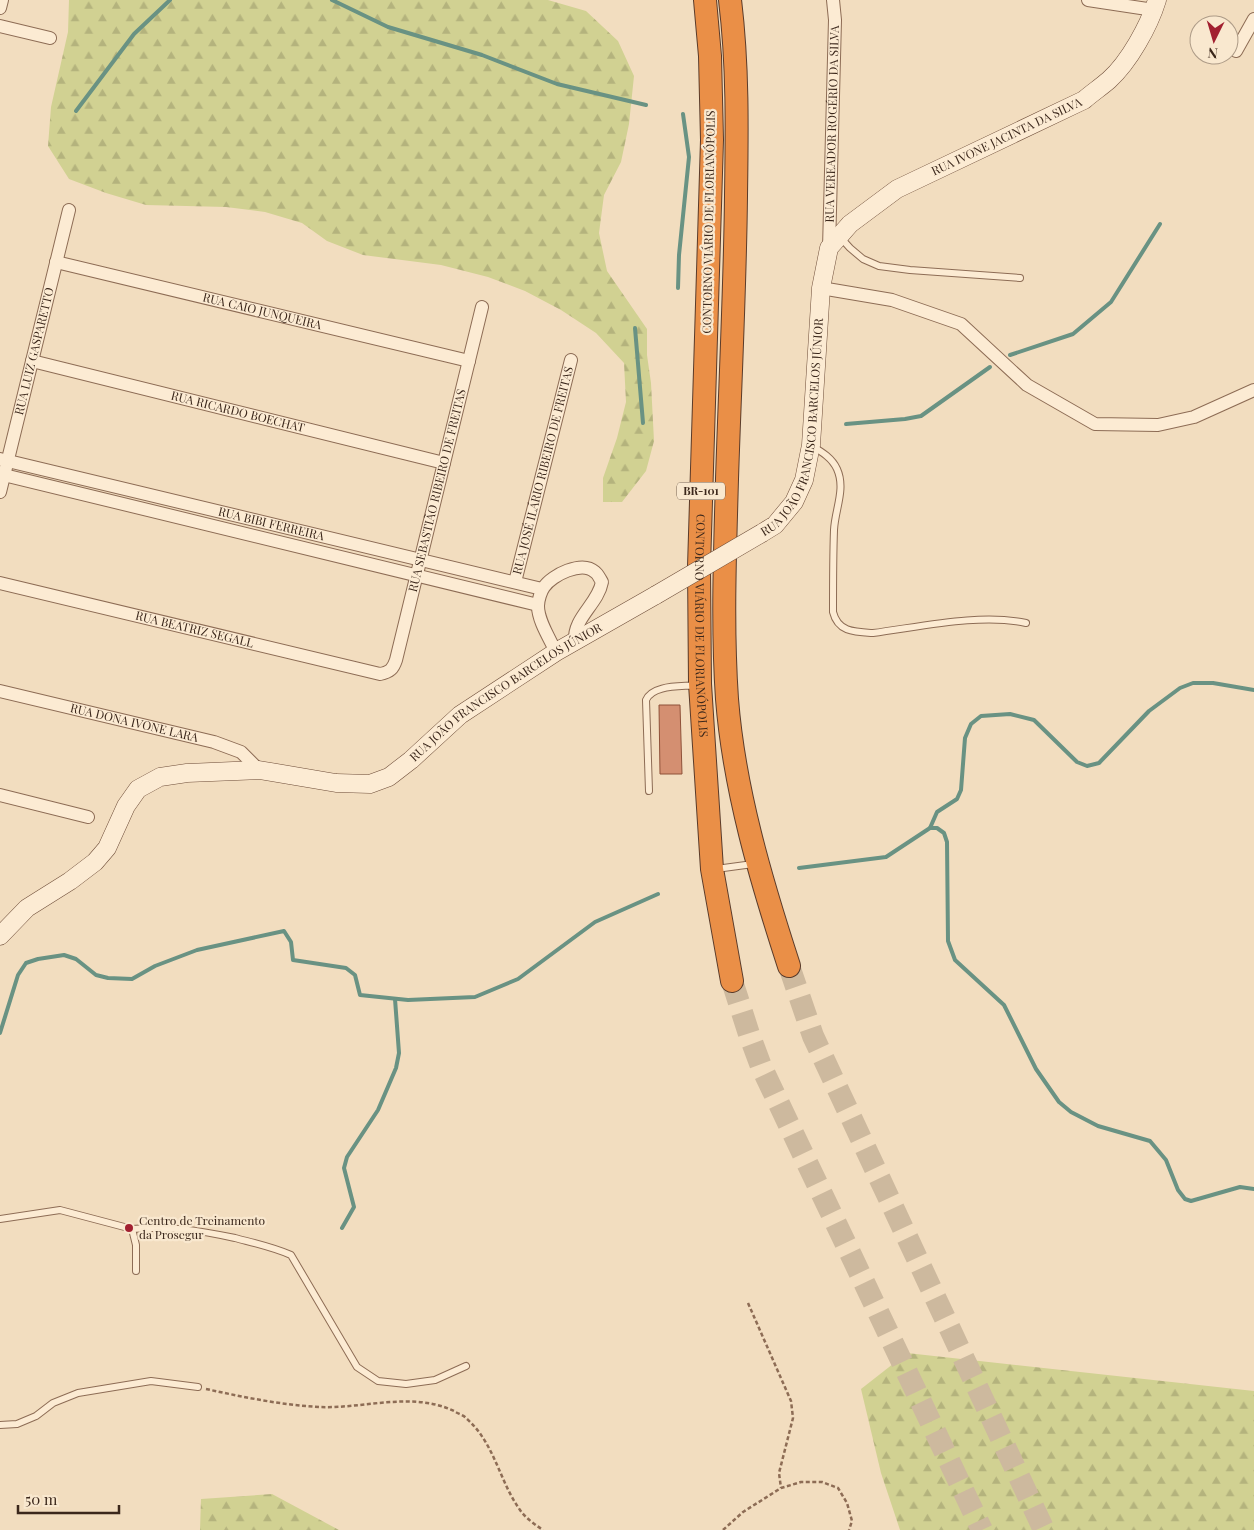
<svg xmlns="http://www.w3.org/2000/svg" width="1254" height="1530" viewBox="0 0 1254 1530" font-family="'Playfair Display',serif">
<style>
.forest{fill:url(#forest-firs)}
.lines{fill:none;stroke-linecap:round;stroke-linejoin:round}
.stream{stroke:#699283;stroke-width:4}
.building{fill:#d48f71;stroke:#8e5139}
.highway-tunnel{stroke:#cdb99e;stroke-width:22;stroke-dasharray:22 11;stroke-linecap:butt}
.lane-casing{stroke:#8d6c55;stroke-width:8}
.street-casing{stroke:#8d6c55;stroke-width:14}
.secondary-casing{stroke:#6e4d39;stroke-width:19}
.highway-casing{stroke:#5a3b2a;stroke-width:24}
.path{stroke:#8d6c55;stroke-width:2.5;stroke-dasharray:4 2.5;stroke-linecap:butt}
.lane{stroke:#fcebd3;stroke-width:6}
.street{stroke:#fcebd3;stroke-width:12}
.secondary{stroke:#fcebd3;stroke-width:18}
.highway{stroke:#ea8f47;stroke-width:22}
.secondary-bridge-casing{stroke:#6e4d39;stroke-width:19;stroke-linecap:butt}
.secondary-bridge{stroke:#fcebd3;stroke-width:18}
.poi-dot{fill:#a22030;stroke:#f9e8cf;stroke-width:2}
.labels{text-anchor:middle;stroke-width:4.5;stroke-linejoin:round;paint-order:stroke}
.shield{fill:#f9e8cf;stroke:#746151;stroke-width:1}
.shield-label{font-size:11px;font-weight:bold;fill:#3b271b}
.street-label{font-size:12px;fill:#3b271b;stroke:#f9e8cf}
.poi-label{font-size:12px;fill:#3b271b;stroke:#f9e8cf;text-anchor:start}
</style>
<defs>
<pattern id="forest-firs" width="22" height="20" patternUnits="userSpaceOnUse" patternTransform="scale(1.25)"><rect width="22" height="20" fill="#d1d192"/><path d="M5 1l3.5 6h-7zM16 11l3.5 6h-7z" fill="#b4b37d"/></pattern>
</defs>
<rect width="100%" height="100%" fill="#f2ddbf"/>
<g class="forest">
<polygon points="69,0 548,0 586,11 618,41 634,76 629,124 621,162 604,195 599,233 607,271 647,329 647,355 651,383 654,441 646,471 622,502 603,502 603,478 617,438 626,402 624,363 596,333 561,310 525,291 488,277 441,265 363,255 327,241 302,223 265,212 226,207 146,205 106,193 69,179 48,146 51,107 68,32"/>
<polygon points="907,1353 1254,1391 1254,1530 900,1530 881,1473 861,1389"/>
<polygon points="272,1494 339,1530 200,1530 201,1499"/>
</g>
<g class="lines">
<g class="stream">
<polyline points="332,0 388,27 482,55 557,84 646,105"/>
<polyline points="76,111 134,34 170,0"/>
<polyline points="678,288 679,255 689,157 683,114"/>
<polyline points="635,328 643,423"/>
<polyline points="1010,355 1073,334 1111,302 1160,224"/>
<polyline points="846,424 905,419 921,416 990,367"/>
<polyline points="930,828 937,812 957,799 961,790 965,738 971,724 981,716 1010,714 1034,720 1077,762 1087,766 1099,763 1149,711 1180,688 1193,683 1213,683 1254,690"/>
<polyline points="799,868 886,857 930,828 937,828 944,833 947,842 948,941 955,960 1004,1005 1036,1069 1059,1102 1071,1112 1098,1126 1150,1141 1166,1160 1178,1190 1185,1199 1191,1201 1240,1187 1254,1189"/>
<polyline points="0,1033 18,975 26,963 38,959 64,955 76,959 96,975 108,978 132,979 155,966 197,950 284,931 291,942 293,960 346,968 355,975 360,995 408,1000 475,997 518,979 595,922 658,894"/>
<polyline points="342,1228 354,1207 344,1168 347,1157 378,1110 396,1068 399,1053 395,999"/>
</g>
</g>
<polygon class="building" points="659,705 680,705 682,774 660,774"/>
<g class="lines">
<g class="highway-tunnel">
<polyline points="789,966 813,1036 1044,1530"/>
<polyline points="732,981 749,1034 761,1066 982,1530"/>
</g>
<g class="lane-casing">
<g id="lane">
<polyline points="840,237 850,248 863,259 879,266 910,270 1020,278"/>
<path d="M812,446C822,452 832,458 837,469C846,489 835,509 834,530C833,557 833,585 833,612C838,632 854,632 873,633C920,627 980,613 1026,623"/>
<path d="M649,791L646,700C653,684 682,687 697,685"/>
<polyline points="716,869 753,864"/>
<polyline points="0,1219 60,1210 132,1229 136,1245 136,1271"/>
<path d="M132,1229C171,1226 197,1230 235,1238C254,1243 273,1247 291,1255L357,1367L378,1381L406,1384L435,1380L466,1366"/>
<polyline points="0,1425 17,1424 36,1416 53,1403 78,1393 151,1381 198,1387"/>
</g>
</g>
<g class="street-casing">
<g id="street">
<polyline points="1088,0 1154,10"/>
<polyline points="0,8 2,0"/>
<polyline points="0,26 50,38"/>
<polyline points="1236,51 1254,19"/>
<path id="s1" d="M829,248L835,20L833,0"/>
<path id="s2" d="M56,262L469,361"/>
<polyline points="821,288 892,300 961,324 1027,385 1095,424 1158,425 1194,417 1254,390"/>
<path id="s3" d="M32,361L444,463"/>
<path id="s4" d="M0,459L542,589"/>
<polyline points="0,474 538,605"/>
<path id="s5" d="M0,492L69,210"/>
<path id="s6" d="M515,582L571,360"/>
<path id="s7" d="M0,583L380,674C390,672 393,669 396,660L482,307"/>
<path d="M556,652C550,639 538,621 538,606C538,600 541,591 544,587C552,575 582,560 595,572C598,574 600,579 602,582C598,604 573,618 575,641"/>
<path id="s8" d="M0,691L214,742L241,752L259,770"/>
<polyline points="0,795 88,817"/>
</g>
</g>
<g class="secondary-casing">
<g id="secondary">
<path id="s9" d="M762,533L775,525L794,502L804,480L811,445L821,288L829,248L850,224L897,189L1084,100C1092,93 1101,87 1109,80C1129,62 1149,26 1157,0"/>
<path id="s10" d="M0,936L27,908L70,881L95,862L107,848L126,806L138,789L160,777L187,773L259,770L336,783L370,784L389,777L411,760L460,715L556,652L656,595"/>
</g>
</g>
<g class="highway-casing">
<g id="highway">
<path id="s11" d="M705,0L710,56L712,140L699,567L700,684L712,869L732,981"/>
<path d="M730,0C738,65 737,130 736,196C735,290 730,385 727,479C725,553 722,626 727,699C734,789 761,880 789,966"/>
</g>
</g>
<g class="path">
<polyline points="748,1303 791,1401 793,1418 779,1473 781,1488"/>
<path d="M206,1389C243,1397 281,1405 319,1407C363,1409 412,1391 454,1411C458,1414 464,1415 467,1419C494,1443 499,1479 518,1507C524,1517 534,1524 543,1530"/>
<polyline points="723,1530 743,1512 781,1488 801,1482 822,1482 838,1488 847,1503 852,1521 849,1530"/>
</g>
<use href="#lane" class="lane"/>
<use href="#street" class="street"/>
<use href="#secondary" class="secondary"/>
<use href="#highway" class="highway"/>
<g class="secondary-bridge-casing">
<polyline id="secondary-bridge" points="656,595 762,533"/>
</g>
<use href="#secondary-bridge" class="secondary-bridge"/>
</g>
<circle class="poi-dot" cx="129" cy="1228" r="5"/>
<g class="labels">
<rect class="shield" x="677" y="482.5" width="48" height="17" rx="4"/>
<g class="shield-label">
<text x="701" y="495">BR-101</text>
</g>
<g class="street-label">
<text dy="4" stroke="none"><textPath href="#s1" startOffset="124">RUA VEREADOR ROGÉRIO DA SILVA</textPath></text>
<text dy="4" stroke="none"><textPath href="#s9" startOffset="515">RUA IVONE JACINTA DA SILVA</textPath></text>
<text transform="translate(709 222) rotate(-89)" y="4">CONTORNO VIÁRIO DE FLORIANÓPOLIS</text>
<text dy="4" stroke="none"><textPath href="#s2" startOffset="212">RUA CAIO JUNQUEIRA</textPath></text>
<text dy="4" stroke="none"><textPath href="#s5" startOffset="145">RUA LUIZ GASPARETTO</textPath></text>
<text dy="4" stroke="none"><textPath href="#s3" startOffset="212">RUA RICARDO BOECHAT</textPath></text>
<text dy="4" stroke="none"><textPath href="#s9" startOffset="116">RUA JOÃO FRANCISCO BARCELOS JÚNIOR</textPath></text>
<text dy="4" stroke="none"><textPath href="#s6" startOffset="115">RUA JOSÉ ILÁRIO RIBEIRO DE FREITAS</textPath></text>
<text dy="4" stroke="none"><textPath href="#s7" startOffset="588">RUA SEBASTIÃO RIBEIRO DE FREITAS</textPath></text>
<text dy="4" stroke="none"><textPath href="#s4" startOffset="279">RUA BIBI FERREIRA</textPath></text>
<text dy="4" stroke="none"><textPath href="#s11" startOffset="626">CONTORNO VIÁRIO DE FLORIANÓPOLIS</textPath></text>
<text dy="4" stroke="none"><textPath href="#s7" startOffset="200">RUA BEATRIZ SEGALL</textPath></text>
<text dy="4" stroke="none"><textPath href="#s10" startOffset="608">RUA JOÃO FRANCISCO BARCELOS JÚNIOR</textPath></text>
<text dy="4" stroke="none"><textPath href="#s8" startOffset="138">RUA DONA IVONE LARA</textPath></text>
</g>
<g class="poi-label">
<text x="139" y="1225">Centro de Treinamento<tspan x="139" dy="14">da Prosegur</tspan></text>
</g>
</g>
<g transform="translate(1214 40) rotate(185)"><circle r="24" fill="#f9e8cf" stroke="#ad9b87"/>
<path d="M0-4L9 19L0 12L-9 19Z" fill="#a22030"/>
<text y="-8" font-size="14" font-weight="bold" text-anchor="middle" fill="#3b271b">N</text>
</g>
<path d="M18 1505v8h101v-8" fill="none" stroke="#3b271b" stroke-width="2.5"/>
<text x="25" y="1505" font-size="15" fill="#3b271b" stroke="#f9e8cf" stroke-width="4" paint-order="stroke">50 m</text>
</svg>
